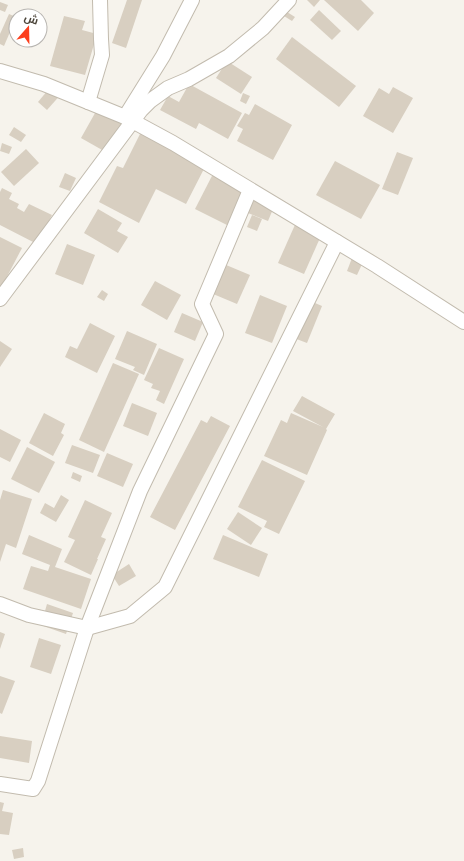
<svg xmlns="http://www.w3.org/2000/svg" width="464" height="861" viewBox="0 0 464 861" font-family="'Archivo Narrow',Cairo,sans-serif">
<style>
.building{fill:#d8cfc1}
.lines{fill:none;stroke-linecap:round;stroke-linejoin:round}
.street-casing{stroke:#c2bbae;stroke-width:16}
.street{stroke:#fff;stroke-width:14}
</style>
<rect width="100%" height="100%" fill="#f6f3ec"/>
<g class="building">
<polygon points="127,0 142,0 126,48 112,43"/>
<polygon points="307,0 320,0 314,7"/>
<polygon points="324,0 361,0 374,13 358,31"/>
<polygon points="0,2 8,5 5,12 0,10"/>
<polygon points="319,10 341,31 332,40 310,20"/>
<polygon points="287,12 295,17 292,21 284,16"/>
<polygon points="9,14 16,17 16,18 4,46 0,44 0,34"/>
<polygon points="64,16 85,21 82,30 97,34 85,75 50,66"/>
<polygon points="292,37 356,86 339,107 276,59"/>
<polygon points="227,61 252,77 241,94 216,78"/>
<polygon points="53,84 63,92 47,110 38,102"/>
<polygon points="189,84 242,113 228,139 199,123 196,129 160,110 168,96 179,102"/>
<polygon points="393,87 413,98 393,133 363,116 379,88 389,94"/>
<polygon points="243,93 250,96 246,104 240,101"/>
<polygon points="255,104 292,125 273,160 237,141 243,129 237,126 245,113 249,115"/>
<polygon points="99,106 129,123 111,155 81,138"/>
<polygon points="14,127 26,135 21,142 9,135"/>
<polygon points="142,130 207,163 186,204 156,189 139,223 99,202 117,166 123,168"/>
<polygon points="2,143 12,147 9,154 0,151"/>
<polygon points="26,149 39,163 14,186 1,172"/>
<polygon points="397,152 413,158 398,195 382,189"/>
<polygon points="335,161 380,185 361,219 316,195"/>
<polygon points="215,170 247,185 227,225 195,209"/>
<polygon points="65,173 76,178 70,191 59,187"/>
<polygon points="2,188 12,193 9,199 19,204 17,208 24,212 29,204 52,215 37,244 0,225 0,192"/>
<polygon points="257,193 276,202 268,221 248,213"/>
<polygon points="98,209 122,223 117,231 128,237 118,253 84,233"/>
<polygon points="252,215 262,219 257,231 247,227"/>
<polygon points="298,218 324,229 304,274 278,263"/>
<polygon points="0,237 22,248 0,290"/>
<polygon points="67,244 95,255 83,285 55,274"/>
<polygon points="352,258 363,262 357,275 347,271"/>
<polygon points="219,262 250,275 237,304 206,291"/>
<polygon points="155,281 181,295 167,320 141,305"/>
<polygon points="102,290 108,294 104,301 97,297"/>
<polygon points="260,295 287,306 272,343 245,333"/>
<polygon points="301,297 322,306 307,343 286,335"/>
<polygon points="182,313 203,322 195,341 174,332"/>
<polygon points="90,323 115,336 97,373 65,357 70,346 77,349"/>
<polygon points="127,331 157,344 144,375 133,370 135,367 115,359"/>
<polygon points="0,341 12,349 0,367"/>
<polygon points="159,348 184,359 164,404 156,400 160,391 151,388 153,384 144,380"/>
<polygon points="113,363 139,374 104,452 79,440"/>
<polygon points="302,396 335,414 326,429 327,430 307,475 264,456 281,420 287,423 291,413 323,427 293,411"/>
<polygon points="132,403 157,413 148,436 123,426"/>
<polygon points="44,413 65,424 61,433 64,435 53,456 29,443"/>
<polygon points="211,416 230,426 175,530 150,517 201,420 207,423"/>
<polygon points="0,429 21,440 10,462 0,457"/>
<polygon points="72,445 100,455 93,473 65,463"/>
<polygon points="27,447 55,462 39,493 11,479"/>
<polygon points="107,453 133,464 123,487 97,476"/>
<polygon points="262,460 305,481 279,534 264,527 267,521 238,507"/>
<polygon points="73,472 82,476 80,482 71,478"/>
<polygon points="3,490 32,499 16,548 6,544 0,562 0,500"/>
<polygon points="61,495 69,500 56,522 40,513 45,503 54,508"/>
<polygon points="85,500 112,513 101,537 106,539 97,559 98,559 91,575 64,562 75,540 68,537"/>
<polygon points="238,512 262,528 251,545 227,529"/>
<polygon points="29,535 62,549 55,567 91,579 81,609 23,589 31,566 48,571 50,565 22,554"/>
<polygon points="223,535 268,554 259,577 213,559"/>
<polygon points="129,564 136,576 119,586 112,575"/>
<polygon points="47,604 73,613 66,634 32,622 37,609 45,611"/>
<polygon points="0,632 5,634 0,649"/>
<polygon points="39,638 61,645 51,674 30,667"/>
<polygon points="0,676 15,681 2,714 0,713"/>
<polygon points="0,736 32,741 29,763 0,758"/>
<polygon points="0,802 4,803 2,811 13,813 9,835 0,834"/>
<polygon points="23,848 24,857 14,859 12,850"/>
</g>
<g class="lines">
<g class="street-casing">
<g id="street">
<polyline points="0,71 44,84 125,117 173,143 377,266 464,322"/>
<polyline points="88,102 102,55 101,39 100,0"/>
<polyline points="125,117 163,56 192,0"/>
<polyline points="0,299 141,110 150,101 168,88 189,79 229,56 263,28 289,0"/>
<polyline points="0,604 29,615 87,628 130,616 165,587 337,242"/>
<polyline points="0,784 33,789 38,781 87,628 140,491 216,334 202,304 250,190"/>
</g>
</g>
<use href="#street" class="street"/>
</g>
<g transform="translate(28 28) rotate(20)"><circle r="19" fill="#ffffff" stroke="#b7b4b0"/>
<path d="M0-3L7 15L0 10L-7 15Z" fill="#fc3f1d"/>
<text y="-6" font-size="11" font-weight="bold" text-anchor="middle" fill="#4b4439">ش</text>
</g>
</svg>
